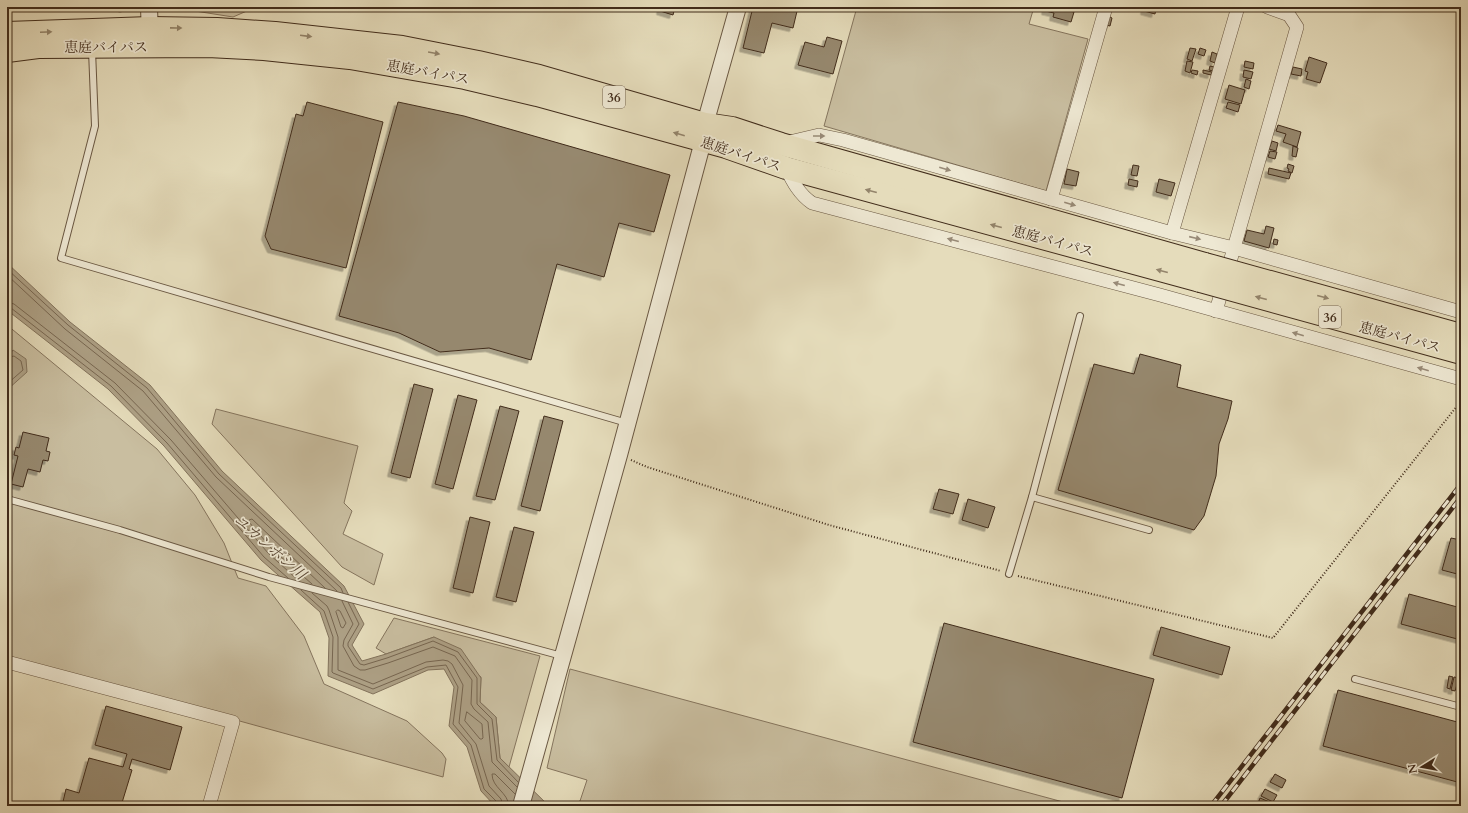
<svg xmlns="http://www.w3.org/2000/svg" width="1468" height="813" viewBox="0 0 1468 813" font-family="Cardo,'Noto Serif JP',serif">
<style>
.green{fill:#c9bea0;stroke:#85755e}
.water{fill:#ada085;stroke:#82725b}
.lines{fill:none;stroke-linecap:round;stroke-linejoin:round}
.shore{stroke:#776650;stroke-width:1}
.building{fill:#96886e;stroke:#412c1b;filter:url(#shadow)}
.service-casing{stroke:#6a5843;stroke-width:8}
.minor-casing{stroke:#6a5843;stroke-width:14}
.tertiary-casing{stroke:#6a5843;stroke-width:18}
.trunk-casing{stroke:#412c1b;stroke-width:24}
.path{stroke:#412c1b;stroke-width:2;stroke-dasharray:1 2;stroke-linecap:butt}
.service{stroke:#eee8d3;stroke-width:6}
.minor{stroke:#eee8d3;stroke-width:13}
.tertiary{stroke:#eee8d3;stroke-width:16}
.trunk{stroke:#e5dcbb;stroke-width:22}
.rail-casing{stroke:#412c1b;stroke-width:4.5}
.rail{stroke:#eee8d3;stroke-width:3;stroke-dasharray:9;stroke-linecap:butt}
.trunk-bridge-casing{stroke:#412c1b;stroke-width:24;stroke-linecap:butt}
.trunk-bridge{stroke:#e5dcbb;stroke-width:22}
.oneway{fill:#93846b}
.oneway2{fill:#988a77}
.labels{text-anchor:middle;stroke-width:3.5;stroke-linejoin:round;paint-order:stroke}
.shield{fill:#eee8d3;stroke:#756452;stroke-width:1}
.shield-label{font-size:13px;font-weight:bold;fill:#412c1b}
.street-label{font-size:14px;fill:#412c1b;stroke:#eee8d3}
.water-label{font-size:15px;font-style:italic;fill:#5c4936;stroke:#eee8d3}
</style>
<defs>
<filter id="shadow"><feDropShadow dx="-3.5" dy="3.5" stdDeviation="0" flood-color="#0004"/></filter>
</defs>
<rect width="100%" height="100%" fill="#e5dcbb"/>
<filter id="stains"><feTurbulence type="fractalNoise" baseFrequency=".005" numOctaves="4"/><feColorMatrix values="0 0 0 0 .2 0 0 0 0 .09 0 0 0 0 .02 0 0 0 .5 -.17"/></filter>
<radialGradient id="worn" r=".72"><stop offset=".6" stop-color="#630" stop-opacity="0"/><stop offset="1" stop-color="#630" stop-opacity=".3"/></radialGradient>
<g class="green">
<polygon points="7,7 47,7 7,11"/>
<polygon points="96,7 134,7 134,9 120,12"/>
<polygon points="192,7 256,7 233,17 195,11"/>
<polygon points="857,7 1034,7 1029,24 1088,39 1046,191 824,126"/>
<polygon points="7,325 157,449 195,495 224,543 238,578 266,586 304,636 324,684 407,721 442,753 446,759 443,777 7,657"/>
<polygon points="216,409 358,446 344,503 352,511 343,534 383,554 374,585 342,567 212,424"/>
<polygon points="394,618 540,656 509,767 500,758 496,717 480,702 481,677 434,637 386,654 376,648"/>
<polygon points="570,669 1078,806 566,806 580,801 587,780 547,768"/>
</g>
<g class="water">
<polygon points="7,263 70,322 150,385 222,471 344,586 364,624 352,645 362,661 386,654 434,637 461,649 481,678 480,702 496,717 500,758 549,806 495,806 481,791 467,747 449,726 454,687 444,669 428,670 373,694 328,676 329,638 320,612 261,560 164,446 108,389 7,310"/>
<polygon points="13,350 26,359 27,372 7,390 7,354 10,354"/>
</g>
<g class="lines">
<g class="shore">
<polyline points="7,269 68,325 147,388 219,474 341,588 343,593"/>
<polyline points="7,275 65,329 143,391 216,477 337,591"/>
<polyline points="7,302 14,304 115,383 171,440 268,553 299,581"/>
<polyline points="7,307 11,308 111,386 167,443 264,557 288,578"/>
<polyline points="7,358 14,356 21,361 23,370 7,384"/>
<polyline points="312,584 272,549 249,522 249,520 252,519 325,588"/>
<polyline points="301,590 324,611 333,637 332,672 333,673 373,689 427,667 446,665 458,687 453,724 471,745 484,789 497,802 498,806"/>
<polyline points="312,593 327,606 329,610 338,637 338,670 373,684 426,662 443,660 448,661 452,664 463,685 459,723 476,744 489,786 501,799 503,806"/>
<polyline points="342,601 353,624 344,640 343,646 354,666 360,670 365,670 388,663 433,647 455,656 472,680 471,704 474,709 488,722 492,762 517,787"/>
<polyline points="348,602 359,624 348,643 348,646 360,664 364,665 387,658 433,641 458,652 477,678 477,704 492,719 497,760 518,782"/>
<polygon points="338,610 340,611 346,623 343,628 341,627 336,612"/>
<polygon points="467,712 482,724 483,738 482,739 480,739 465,721"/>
<path d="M509,806C508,792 492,788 492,774H495L515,794"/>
</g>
</g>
<g class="building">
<polygon points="661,7 675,7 673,15 660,11"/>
<polygon points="753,7 798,7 793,28 772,23 764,53 743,48"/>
<polygon points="1046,7 1065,7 1065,10 1074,12 1071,22 1053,17 1054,13 1045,11"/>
<polygon points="1145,7 1156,9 1155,14 1144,11"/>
<polygon points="1108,16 1112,18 1110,26 1106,25"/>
<polygon points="827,37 842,41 833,74 798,65 805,42 824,47"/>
<polygon points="1190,48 1196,49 1192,61 1187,59"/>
<polygon points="1200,48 1206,50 1204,56 1198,54"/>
<polygon points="1212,52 1217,54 1215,63 1210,61"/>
<polygon points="1309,57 1327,63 1320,83 1306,79 1308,72 1305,71"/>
<polygon points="1187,61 1193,62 1190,73 1185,71"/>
<polygon points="1245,61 1254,63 1253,69 1244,67"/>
<polygon points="1210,66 1214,67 1213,71 1209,70"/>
<polygon points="1293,67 1302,69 1301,76 1291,74"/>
<polygon points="1192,70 1198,71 1197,75 1191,73"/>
<polygon points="1203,70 1212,72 1211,75 1203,73"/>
<polygon points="1244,70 1253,72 1251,79 1243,77"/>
<polygon points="1246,79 1251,81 1249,89 1244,87"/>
<polygon points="1229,85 1245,90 1241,104 1225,99"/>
<polygon points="307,102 383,122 346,268 271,249 265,236 296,114 303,116"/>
<polygon points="398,102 464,116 670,175 654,232 619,223 604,277 557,264 531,360 489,348 440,352 399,333 339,316"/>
<polygon points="1228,102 1240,105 1238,112 1226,108"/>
<polygon points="1278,125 1301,132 1297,147 1283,142 1286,134 1276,131"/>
<polygon points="1272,141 1278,143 1276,151 1269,149"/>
<polygon points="1293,146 1298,148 1296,157 1292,156"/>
<polygon points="1270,151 1277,152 1275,159 1268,157"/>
<polygon points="1288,164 1294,166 1292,173 1288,171 1289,169 1287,168"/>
<polygon points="1133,165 1139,166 1137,176 1131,175"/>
<polygon points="1269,168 1291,173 1289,179 1268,174"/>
<polygon points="1067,169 1079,172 1076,186 1064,184"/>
<polygon points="1129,179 1138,181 1137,187 1128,185"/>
<polygon points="1159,179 1175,183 1171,196 1156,192"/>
<polygon points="1266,226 1274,228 1269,248 1244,241 1247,230 1264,234"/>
<polygon points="1274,239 1278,240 1277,245 1273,244"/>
<polygon points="1140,354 1181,365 1177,387 1232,401 1228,419 1219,444 1216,476 1204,516 1194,530 1058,490 1094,364 1134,374"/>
<polygon points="414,384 433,389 410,478 391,473"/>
<polygon points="458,395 477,400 453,489 435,484"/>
<polygon points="500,406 519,411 495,500 476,496"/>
<polygon points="544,416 563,421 540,511 521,506"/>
<polygon points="23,432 49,438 46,451 50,452 48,461 43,460 40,472 28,469 23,487 11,484 18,456 14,455 16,447 19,448"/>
<polygon points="939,489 959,494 953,514 933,509"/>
<polygon points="968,499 995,507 988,528 962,520"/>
<polygon points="470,517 490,522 473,593 453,588"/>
<polygon points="514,527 534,532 516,602 496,597"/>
<polygon points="1451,538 1461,540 1461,575 1442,570"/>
<polygon points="1409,594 1461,608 1461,640 1401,624"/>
<polygon points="944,623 1154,679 1122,798 913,742"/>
<polygon points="1161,627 1230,647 1222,675 1153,655"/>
<polygon points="1449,676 1453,677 1450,689 1447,688"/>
<polygon points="1454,677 1459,678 1455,691 1451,690"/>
<polygon points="1338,690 1461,723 1461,783 1323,746"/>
<polygon points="106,706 182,727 170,770 132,759 129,769 132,770 121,806 62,806 66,789 79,793 89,758 123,767 127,754 95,745"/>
<polygon points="1275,774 1286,780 1282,788 1270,782"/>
<polygon points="1265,789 1277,795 1273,802 1261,796"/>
<polygon points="1260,798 1272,803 1271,806 1257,806"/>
</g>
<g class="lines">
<g class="service-casing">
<g id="service">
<polyline points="92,50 95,126 61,258 627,423"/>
<polyline points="1032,497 1149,530"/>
<polyline points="7,499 120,530 269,577 562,656"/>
<polyline points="1009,574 1032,497 1080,316"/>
<polyline points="1355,679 1461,707"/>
</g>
</g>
<g class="minor-casing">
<g id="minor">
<polyline points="785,143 819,135 843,140 1172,233 1234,248 1461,312"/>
<path d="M786,168C793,182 799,194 812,203L1160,295L1461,379"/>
<polyline points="1051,199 1106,7"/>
<polyline points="1172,233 1238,7"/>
<polyline points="1216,311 1297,27 1289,15 1267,7"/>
<polyline points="7,662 233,722 209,806"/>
</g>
</g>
<g class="tertiary-casing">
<g id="tertiary">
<polyline points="149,7 150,37"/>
<polyline points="521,806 619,455 703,141 705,124 738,7"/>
</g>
</g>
<g class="trunk-casing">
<g id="trunk">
<polyline points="7,33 150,28 217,29 275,33 402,47 478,62 539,76 705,124 732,128 781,144 1205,264"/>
<polyline points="7,51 38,47 208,46 264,49 350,58 465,78 537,95 726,147 786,168 1200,281"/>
</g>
</g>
<g class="path">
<polyline points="631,460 647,467 829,525 1001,571"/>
<polyline points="1018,576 1273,638 1461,401"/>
</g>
<use href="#service" class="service"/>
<use href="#minor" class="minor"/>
<use href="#tertiary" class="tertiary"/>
<use href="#trunk" class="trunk"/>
<g class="rail-casing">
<g id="rail">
<polyline points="1211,806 1461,484"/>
<polyline points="1221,806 1461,497"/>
</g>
</g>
<use href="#rail" class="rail"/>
<g class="trunk-bridge-casing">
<g id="trunk-bridge">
<polyline points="1205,264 1461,335"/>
<polyline points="1200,281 1461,353"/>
</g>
</g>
<use href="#trunk-bridge" class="trunk-bridge"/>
</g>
<defs><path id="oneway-solid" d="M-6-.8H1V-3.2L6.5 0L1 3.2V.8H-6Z"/></defs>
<g class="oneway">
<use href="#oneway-solid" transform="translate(176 28) rotate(1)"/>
<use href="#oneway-solid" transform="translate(46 32) rotate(-2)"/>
<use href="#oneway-solid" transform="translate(306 36) rotate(7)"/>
<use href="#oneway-solid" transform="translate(434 53) rotate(10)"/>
<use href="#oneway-solid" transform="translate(679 134) rotate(-164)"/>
<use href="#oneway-solid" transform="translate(871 191) rotate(-165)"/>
<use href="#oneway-solid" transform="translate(996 226) rotate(-165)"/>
<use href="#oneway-solid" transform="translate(1162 271) rotate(-165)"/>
<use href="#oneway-solid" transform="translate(1323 297) rotate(15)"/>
<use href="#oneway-solid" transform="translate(1261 298) rotate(-165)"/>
</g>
<g class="oneway2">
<use href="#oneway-solid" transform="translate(819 136)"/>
<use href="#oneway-solid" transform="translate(945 169) rotate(16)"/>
<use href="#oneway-solid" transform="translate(1070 204) rotate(16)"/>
<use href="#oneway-solid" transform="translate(1195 238) rotate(13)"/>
<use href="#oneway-solid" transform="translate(953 240) rotate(-165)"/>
<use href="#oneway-solid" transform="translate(1119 284) rotate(-165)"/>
<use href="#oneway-solid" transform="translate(1298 334) rotate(-164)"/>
<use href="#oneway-solid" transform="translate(1423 369) rotate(-164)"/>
</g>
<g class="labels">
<g class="shield">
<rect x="603" y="86" width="22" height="22" rx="3"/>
<rect x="1319" y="306" width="22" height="22" rx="3"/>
</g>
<g class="shield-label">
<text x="614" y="102">36</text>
<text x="1330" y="322">36</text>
</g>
<g class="street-label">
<text x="106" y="52">恵庭バイパス</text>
<text transform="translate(428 72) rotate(10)" y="5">恵庭バイパス</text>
<text transform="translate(741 154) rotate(18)" y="5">恵庭バイパス</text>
<text transform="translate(1053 241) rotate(15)" y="5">恵庭バイパス</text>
<text transform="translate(1400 337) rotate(15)" y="5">恵庭バイパス</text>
</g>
<g class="water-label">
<text transform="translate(270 547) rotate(41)" y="5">ユカンボシ川</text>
</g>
</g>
<rect width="1468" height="813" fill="none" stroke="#e5dcbb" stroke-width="24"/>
<rect x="8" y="8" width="1452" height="797" fill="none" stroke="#412c1b" stroke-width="2"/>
<rect x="12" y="12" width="1444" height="789" fill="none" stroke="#412c1b"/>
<g transform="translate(1422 767) rotate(259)" stroke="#eee8d3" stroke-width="3" paint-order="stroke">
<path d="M0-3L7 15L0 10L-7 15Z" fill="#412c1b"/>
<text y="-6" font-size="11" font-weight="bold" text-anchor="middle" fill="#412c1b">N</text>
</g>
<rect width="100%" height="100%" filter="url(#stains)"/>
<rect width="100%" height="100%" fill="url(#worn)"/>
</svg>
